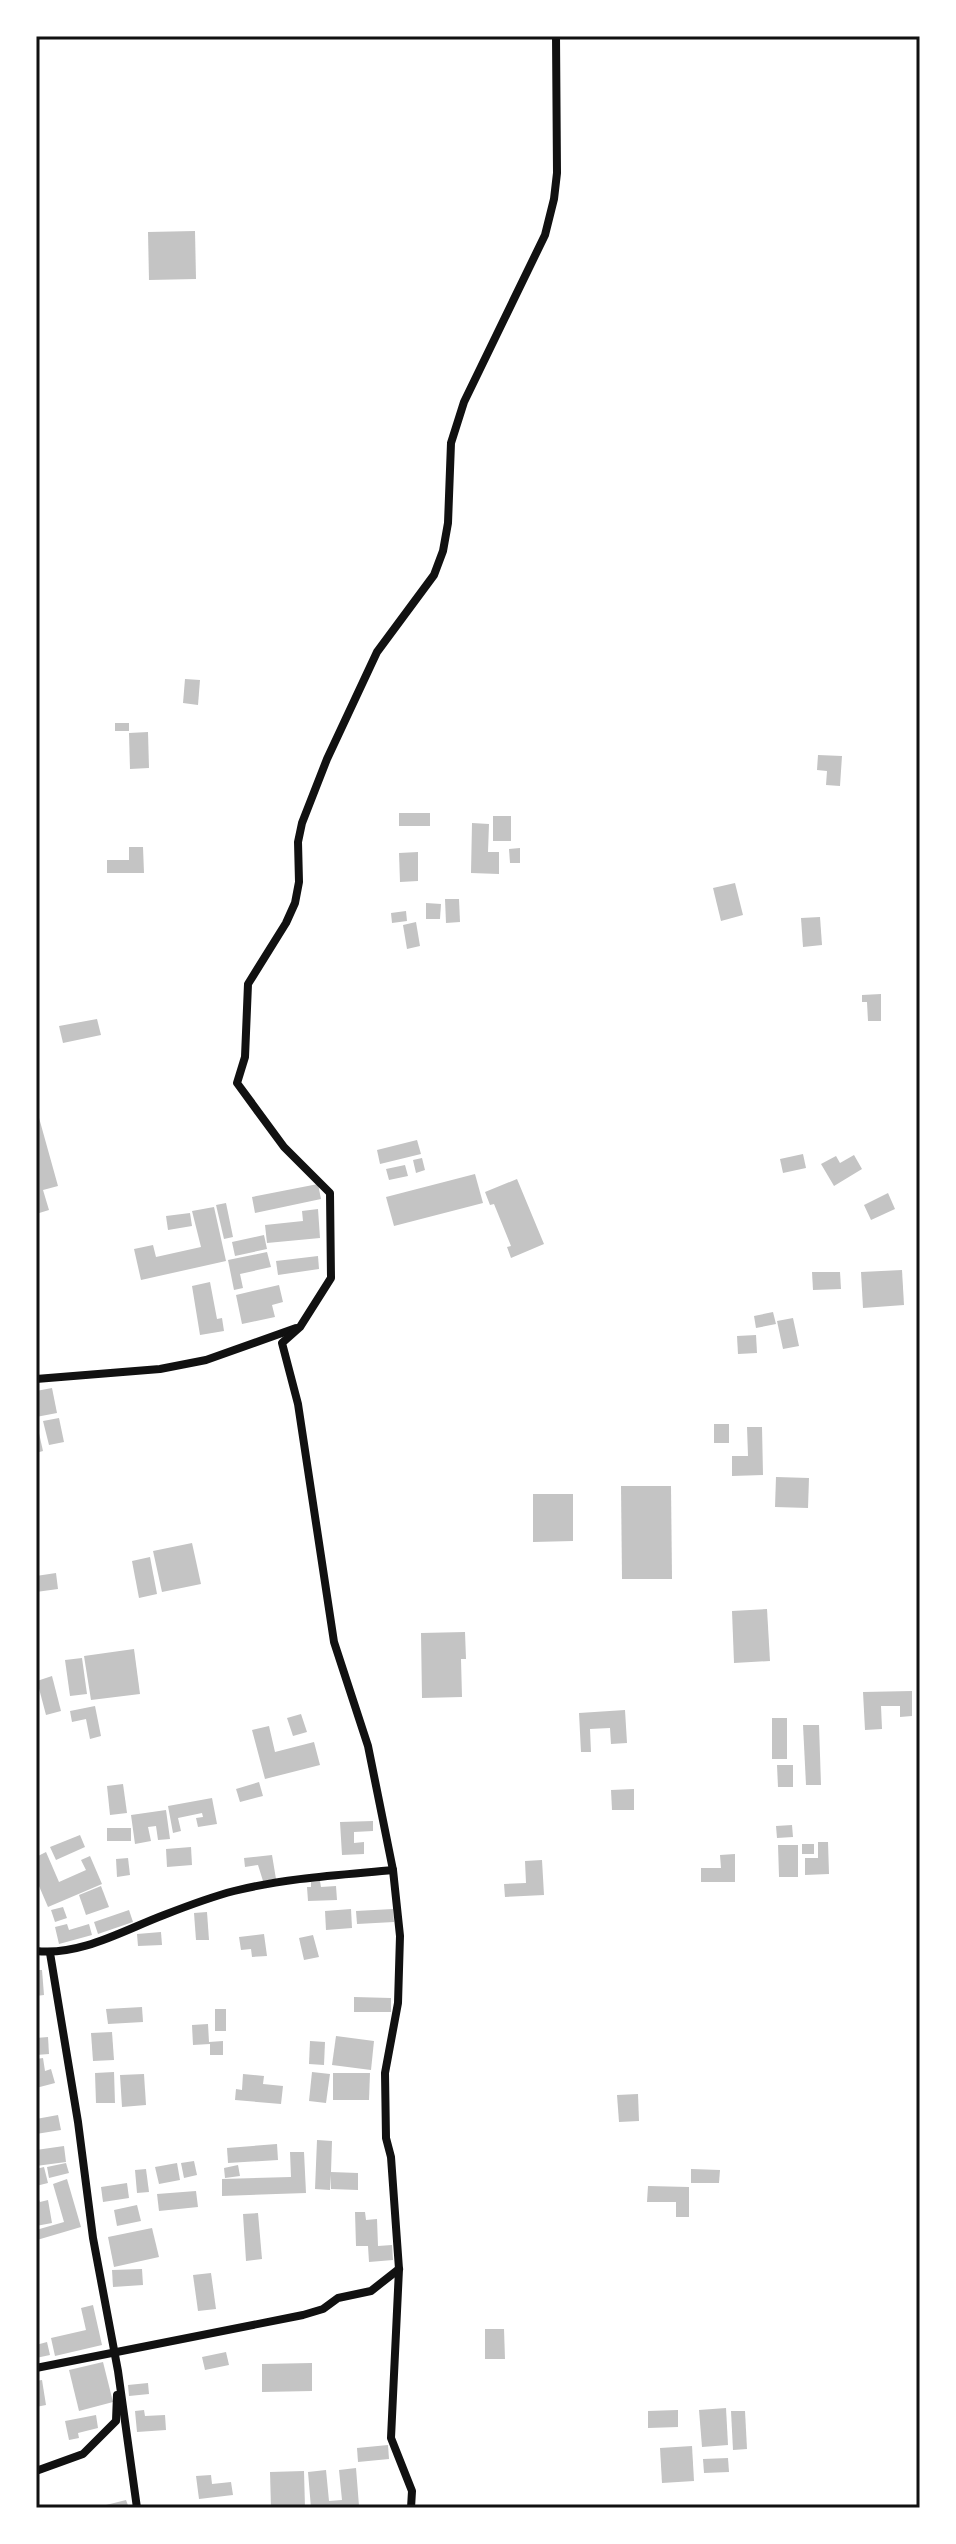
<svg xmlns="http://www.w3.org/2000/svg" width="956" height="2544" viewBox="0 0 956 2544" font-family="'PT Sans Narrow',sans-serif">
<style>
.building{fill:#c4c4c4}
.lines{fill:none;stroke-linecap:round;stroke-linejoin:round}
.minor{stroke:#111;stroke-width:8}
.neatline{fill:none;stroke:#111;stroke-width:3}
</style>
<rect width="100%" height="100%" fill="#fff"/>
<g class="building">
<polygon points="195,231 196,279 149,280 148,232"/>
<polygon points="185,679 200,680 198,705 183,703"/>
<rect x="115" y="723" width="14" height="8"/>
<polygon points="148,732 149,768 130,769 129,733"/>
<polygon points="818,755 842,756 840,786 826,785 827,771 817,770"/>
<rect x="399" y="813" width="31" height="13"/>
<rect x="493" y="816" width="18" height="25"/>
<polygon points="472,823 489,824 488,852 499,852 499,874 471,873"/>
<polygon points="129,847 143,847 144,873 107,873 107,860 129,860"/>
<polygon points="520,848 520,863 510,863 509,849"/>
<polygon points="418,852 418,881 400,882 399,853"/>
<polygon points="735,883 743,915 721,921 713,888"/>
<polygon points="445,899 459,899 460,922 446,923"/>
<polygon points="426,903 441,904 440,919 426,919"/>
<polygon points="406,911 407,921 392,923 391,913"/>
<polygon points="820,917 822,945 803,947 801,918"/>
<polygon points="416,922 420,946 407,949 403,925"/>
<polygon points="881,994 881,1021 868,1021 867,1002 862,1002 862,995"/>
<polygon points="97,1019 101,1035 63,1043 59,1026"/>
<polygon points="36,1107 58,1186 43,1190 49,1210 36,1214"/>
<polygon points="417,1140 421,1154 380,1164 377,1150"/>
<polygon points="803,1154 806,1168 783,1173 780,1159"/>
<polygon points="854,1155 862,1169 834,1186 821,1164 836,1156 840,1163"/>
<polygon points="422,1158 425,1170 416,1173 413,1160"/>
<polygon points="405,1165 408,1176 389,1180 386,1169"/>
<polygon points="475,1174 483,1203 394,1226 386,1197"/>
<polygon points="517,1179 544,1244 511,1258 507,1247 511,1246 494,1204 490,1205 485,1192"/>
<polygon points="318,1184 321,1199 255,1213 252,1197"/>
<polygon points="888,1193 895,1209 871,1220 864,1205"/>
<polygon points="226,1203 233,1237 224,1239 216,1205"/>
<polygon points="214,1207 226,1261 141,1280 134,1249 153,1245 156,1257 201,1247 192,1211"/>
<polygon points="318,1209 320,1238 267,1243 265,1225 303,1221 302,1211"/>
<polygon points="190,1213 192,1226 168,1230 166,1216"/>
<polygon points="264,1235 267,1249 235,1256 232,1242"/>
<polygon points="267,1252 271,1267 240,1274 243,1288 234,1290 228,1260"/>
<polygon points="318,1256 319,1269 278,1275 276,1261"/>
<polygon points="902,1270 904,1305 863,1308 861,1272"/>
<polygon points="812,1272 840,1272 841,1289 813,1290"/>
<polygon points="210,1282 217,1319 222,1318 224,1331 200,1335 192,1286"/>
<polygon points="279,1285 283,1302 272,1305 275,1317 242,1324 236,1295"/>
<polygon points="773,1312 776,1324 756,1328 754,1316"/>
<polygon points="793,1318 799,1346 783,1349 777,1321"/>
<polygon points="756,1335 757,1353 738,1354 737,1336"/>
<polygon points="52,1388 57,1413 36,1417 36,1391"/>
<polygon points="59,1418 64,1442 49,1445 43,1421"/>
<polygon points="36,1420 43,1451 36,1453"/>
<rect x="714" y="1424" width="15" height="19"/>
<polygon points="747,1427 762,1427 763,1475 732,1476 732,1456 748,1456"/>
<polygon points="776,1477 809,1478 808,1508 775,1507"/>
<polygon points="621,1486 671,1486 672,1579 622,1579"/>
<polygon points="533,1494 573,1494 573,1541 533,1542"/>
<polygon points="192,1543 201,1584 162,1592 153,1551"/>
<polygon points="150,1557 157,1594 139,1598 132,1561"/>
<polygon points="56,1573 58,1589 36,1592 36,1576"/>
<polygon points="767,1609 770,1661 734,1663 732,1611"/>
<polygon points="465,1632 466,1659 461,1659 462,1697 422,1698 421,1633"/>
<polygon points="134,1649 140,1694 91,1700 84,1656"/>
<polygon points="82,1658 87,1694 70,1696 65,1660"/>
<polygon points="52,1676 61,1711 46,1715 37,1681"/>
<polygon points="912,1691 912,1716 900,1717 900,1706 881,1706 882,1729 865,1730 863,1692"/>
<polygon points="95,1706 101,1736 90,1739 86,1719 72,1722 70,1711"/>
<polygon points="625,1710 627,1743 611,1744 610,1728 590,1729 591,1752 581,1752 579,1713"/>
<polygon points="301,1714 307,1732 293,1736 287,1718"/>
<rect x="772" y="1718" width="15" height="41"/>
<polygon points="803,1725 819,1725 821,1785 806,1785"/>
<polygon points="269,1726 275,1752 314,1742 320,1765 265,1779 252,1730"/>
<polygon points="777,1765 793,1765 793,1787 778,1787"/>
<polygon points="259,1782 263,1796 240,1802 236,1789"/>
<polygon points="123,1784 127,1813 110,1815 107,1786"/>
<polygon points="634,1789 634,1810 612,1810 611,1790"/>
<polygon points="212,1798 217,1824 198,1827 196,1818 203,1817 202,1813 178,1818 181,1831 173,1833 168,1806"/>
<polygon points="166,1810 170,1839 158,1840 156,1826 148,1827 151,1841 135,1844 131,1815"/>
<polygon points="373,1821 373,1831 354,1832 354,1843 364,1842 364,1854 342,1855 340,1822"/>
<polygon points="792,1825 793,1837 777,1838 776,1826"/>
<rect x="107" y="1828" width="24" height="13"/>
<polygon points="80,1835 85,1847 56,1860 50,1847"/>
<polygon points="818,1842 828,1842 829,1874 805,1875 805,1858 818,1858"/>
<rect x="802" y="1844" width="12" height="10"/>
<polygon points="778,1845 798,1845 798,1877 779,1877"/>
<polygon points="191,1847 192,1865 167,1867 166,1849"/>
<polygon points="46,1852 59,1882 86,1870 81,1860 90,1856 102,1884 48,1907 36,1879 36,1857"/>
<polygon points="735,1854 735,1882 701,1882 701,1868 721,1868 720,1855"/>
<polygon points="272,1855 276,1879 263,1881 258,1865 245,1867 244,1858"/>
<polygon points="128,1858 130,1875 117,1877 116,1859"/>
<polygon points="542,1860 544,1895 505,1897 504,1884 526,1883 525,1861"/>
<polygon points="320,1881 321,1887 336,1886 337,1900 308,1901 307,1887 311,1887 311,1882"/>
<polygon points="101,1886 109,1907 86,1915 79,1895"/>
<polygon points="63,1907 67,1918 55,1922 51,1910"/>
<polygon points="351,1909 352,1928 326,1930 325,1911"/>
<polygon points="393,1909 394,1922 357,1924 356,1911"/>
<polygon points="129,1910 133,1922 98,1934 94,1922"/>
<polygon points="207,1912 209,1940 196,1940 194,1913"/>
<polygon points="67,1924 69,1930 89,1924 92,1935 59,1944 55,1927"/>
<polygon points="161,1932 162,1945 138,1946 137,1934"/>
<polygon points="264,1934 267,1956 252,1957 251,1949 241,1950 239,1937"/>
<polygon points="313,1935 319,1957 304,1960 299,1938"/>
<polygon points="36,1970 42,1970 44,1995 36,1996"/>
<polygon points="354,1997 391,1998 391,2012 354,2012"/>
<polygon points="142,2007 143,2022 108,2024 106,2009"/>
<rect x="215" y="2009" width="11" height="22"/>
<polygon points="208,2024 209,2042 223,2041 223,2055 210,2055 210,2044 193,2045 192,2025"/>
<polygon points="112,2032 114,2060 93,2061 91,2033"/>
<polygon points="336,2036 374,2041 371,2070 332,2065"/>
<polygon points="48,2037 49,2054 36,2055 36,2038"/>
<polygon points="310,2041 325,2042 324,2065 309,2064"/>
<polygon points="43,2058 45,2071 51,2069 55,2083 36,2088 36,2059"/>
<polygon points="114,2072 115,2103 96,2103 95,2073"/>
<polygon points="312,2072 330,2074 326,2103 309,2101"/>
<polygon points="333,2073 370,2073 369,2100 333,2100"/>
<polygon points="144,2074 146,2105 122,2107 120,2075"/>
<polygon points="243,2074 264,2076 263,2084 283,2086 281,2104 235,2100 236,2089 242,2090"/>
<polygon points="638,2094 639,2121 619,2122 617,2095"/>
<polygon points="58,2115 61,2130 36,2134 36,2119"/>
<polygon points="317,2140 332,2141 331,2172 358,2173 358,2190 331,2189 331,2175 330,2190 315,2189"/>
<polygon points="277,2144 278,2160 228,2163 227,2148"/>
<polygon points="64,2146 66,2162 36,2166 36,2150"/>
<polygon points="290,2152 304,2152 306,2193 222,2196 222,2179 291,2177"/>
<polygon points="194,2161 197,2175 184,2178 181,2163"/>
<polygon points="66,2163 69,2173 49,2178 47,2167"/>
<polygon points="177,2163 180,2180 159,2184 155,2167"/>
<polygon points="238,2165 240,2176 225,2178 224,2168"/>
<polygon points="44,2167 48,2183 36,2186 36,2169"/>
<polygon points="146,2169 149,2192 137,2193 135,2170"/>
<polygon points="691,2169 720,2170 719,2183 691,2183"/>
<polygon points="67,2179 81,2227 37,2240 36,2230 64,2222 53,2184"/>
<polygon points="127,2183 129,2198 103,2202 101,2187"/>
<polygon points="648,2186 689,2187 689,2217 676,2217 676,2202 647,2202"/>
<polygon points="196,2191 198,2207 159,2211 157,2194"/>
<polygon points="36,2192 40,2202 48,2200 52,2223 36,2226"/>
<polygon points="137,2205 141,2221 117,2226 114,2210"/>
<polygon points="355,2212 365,2212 366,2220 377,2219 378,2246 392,2245 393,2260 369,2262 368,2246 356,2246"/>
<polygon points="258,2213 262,2259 246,2261 243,2214"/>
<polygon points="152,2228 159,2257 114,2267 108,2237"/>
<polygon points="142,2269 143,2285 113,2287 112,2270"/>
<polygon points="211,2273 216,2309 198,2311 193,2275"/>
<polygon points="93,2305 102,2345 55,2356 51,2338 86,2330 81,2308"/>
<polygon points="485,2329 504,2329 505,2359 485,2359"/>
<polygon points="47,2342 50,2355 36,2358 36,2345"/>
<polygon points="226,2352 229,2365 205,2370 202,2357"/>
<polygon points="103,2362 113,2402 79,2411 69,2370"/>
<polygon points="312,2363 312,2391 262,2392 262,2364"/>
<polygon points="42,2380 46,2405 36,2407 36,2381"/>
<polygon points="148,2383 149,2394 129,2396 128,2385"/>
<polygon points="726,2408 728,2445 702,2447 699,2410"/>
<polygon points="144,2410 145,2416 165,2415 166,2430 137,2432 135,2411"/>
<polygon points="678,2410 678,2427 648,2428 648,2411"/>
<polygon points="731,2411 745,2411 747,2449 733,2450"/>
<polygon points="96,2415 98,2428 78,2433 79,2438 69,2440 65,2421"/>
<polygon points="388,2445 389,2459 358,2462 357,2448"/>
<polygon points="692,2446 694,2481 662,2483 660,2448"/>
<polygon points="728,2458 729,2472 704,2473 703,2459"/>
<polygon points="356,2468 359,2506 311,2508 308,2472 326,2470 329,2501 342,2500 339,2470"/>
<polygon points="304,2471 305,2508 271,2508 270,2472"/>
<polygon points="211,2475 212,2484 231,2482 233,2495 199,2499 196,2476"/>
<polygon points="126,2500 129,2508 98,2508 98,2507"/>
</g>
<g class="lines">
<g class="minor">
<polyline points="36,1379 160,1369 206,1360 296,1328"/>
<path d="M36,1951C81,1956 124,1930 164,1915C187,1906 211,1897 234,1891C286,1878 340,1875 393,1870"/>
<polyline points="50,1953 78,2122 93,2238 118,2371 137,2508"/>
<polyline points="36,2368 303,2315 323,2309 338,2298 371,2291 399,2269"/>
<polyline points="36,2471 83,2454 116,2421 117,2395"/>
<polyline points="411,2508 412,2491 391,2438 399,2269 391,2157 386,2138 385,2073 398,2003 400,1936 393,1870 368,1746 334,1642 298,1404 282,1343 300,1327 331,1278 330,1193 284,1147 237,1083 245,1057 248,984 286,923 295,903 299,882 298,842 302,823 327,759 377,652 434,575 443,551 448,523 451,443 464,402 545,235 554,199 557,173 556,36"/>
</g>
</g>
<rect width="956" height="2544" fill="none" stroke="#ffffff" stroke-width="76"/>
<rect x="38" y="38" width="880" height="2468" class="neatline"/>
</svg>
